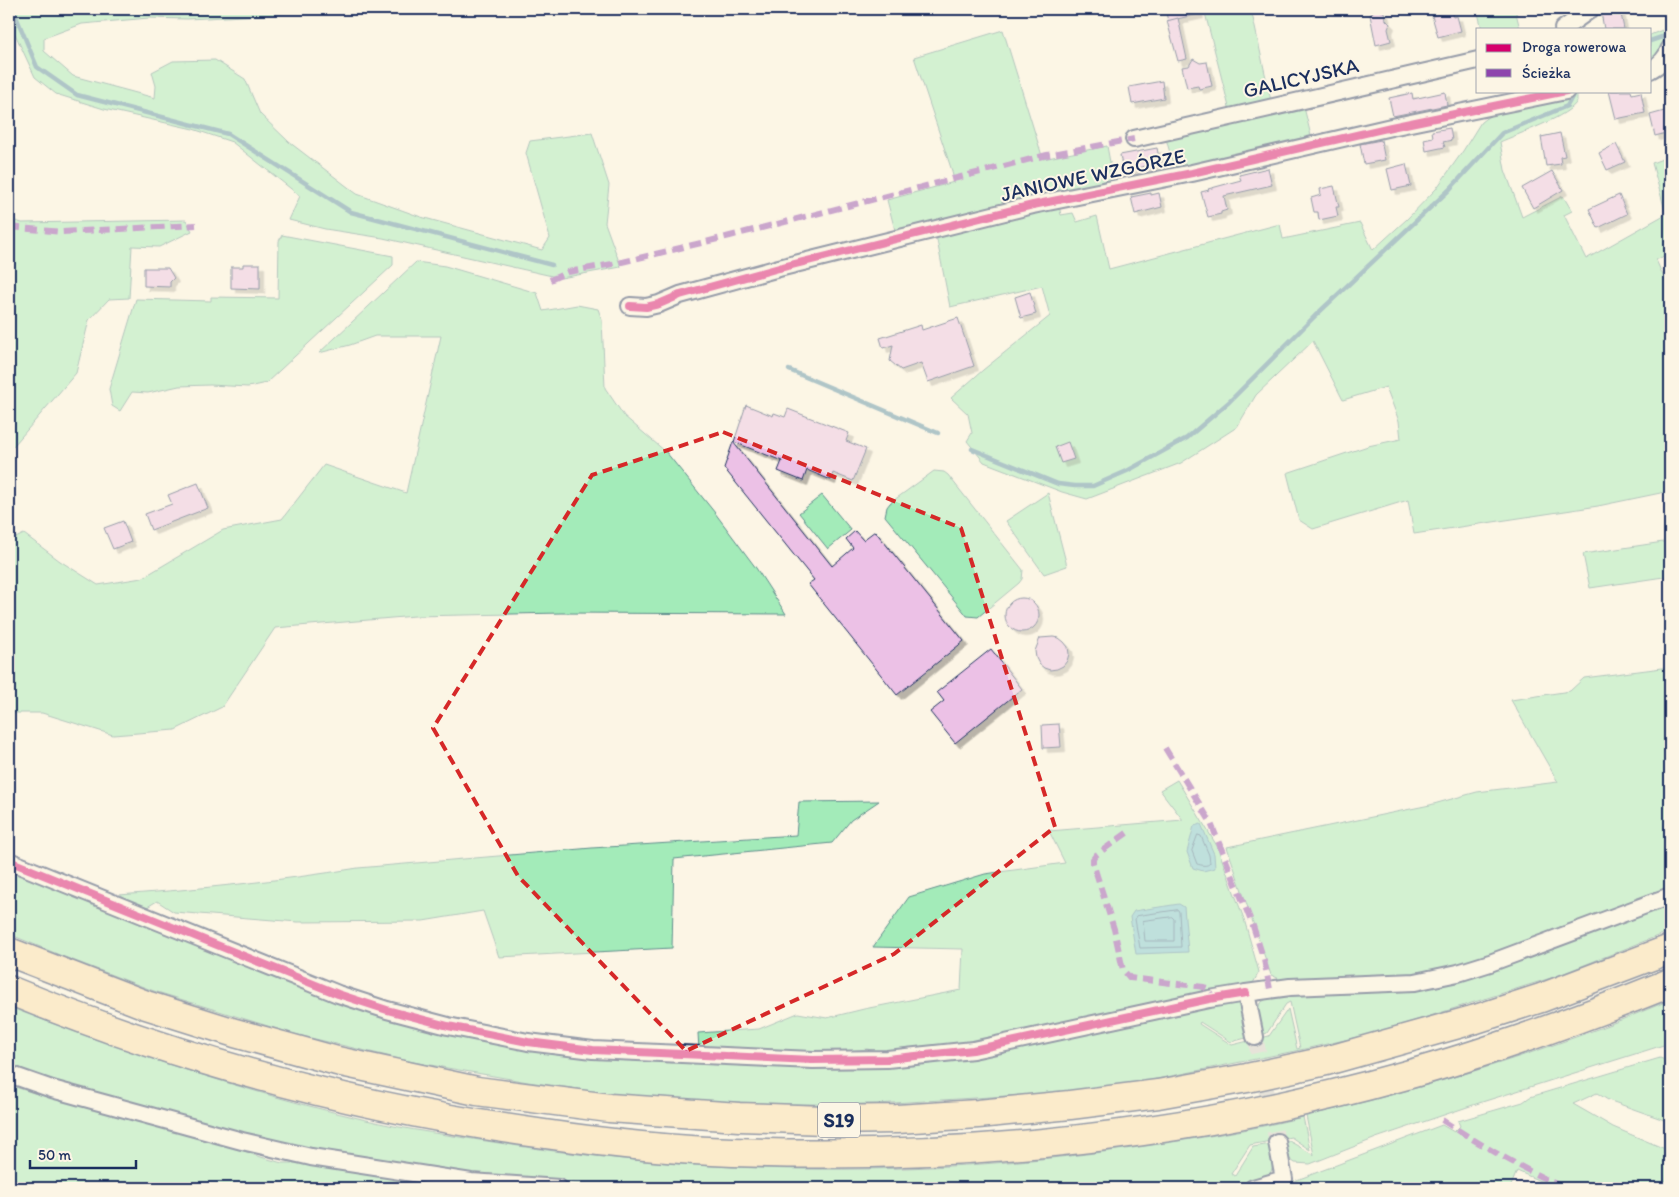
<svg xmlns="http://www.w3.org/2000/svg" width="1679" height="1197" viewBox="0 0 1679 1197" font-family="Itim,sans-serif">
<style>
.green{fill:#a3ebb9;stroke:#5f8d8c}
.water{fill:#76c6d1;stroke:#528aa3}
.lines{fill:none;stroke-linecap:round;stroke-linejoin:round}
.shore{stroke:#3f6b8c;stroke-width:1}
.stream{stroke:#528aa3;stroke-width:4.5}
.building{fill:#ecc1e6;stroke:#1b2f5e;filter:url(#shadow)}
.street-tunnel{stroke:#cfcdca;stroke-width:16;stroke-dasharray:16 8;stroke-linecap:butt}
.street-casing{stroke:#1b2f5e;stroke-width:20}
.highway-casing{stroke:#1b2f5e;stroke-width:31}
.street{stroke:#fcf5e5;stroke-width:16}
.highway{stroke:#fbddab;stroke-width:28}
.quiet{stroke:#8e44ad;stroke-width:6;stroke-dasharray:12 6;stroke-linecap:butt}
.cycleway-casing{stroke:#fcf5e5;stroke-width:11}
.cycleway{stroke:#d6006c;stroke-width:8}
.marked{fill:none;stroke:#d62828;stroke-width:4;stroke-dasharray:10 6;stroke-linejoin:round}
.labels{text-anchor:middle;stroke-width:4;stroke-linejoin:round;paint-order:stroke}
.shield{fill:#fcf5e5;stroke:#5e6a86;stroke-width:1}
.shield-label{font-size:20px;font-weight:bold;fill:#1b2f5e}
.street-label{font-size:21px;fill:#1b2f5e;stroke:#fcf5e5}
</style>
<defs>
<filter id="shadow"><feDropShadow dx="4.5" dy="4.5" stdDeviation="0" flood-color="#0004"/></filter>
</defs>
<rect width="100%" height="100%" fill="#fcf5e5"/>
<filter id="ink" filterUnits="userSpaceOnUse"><feTurbulence type="fractalNoise" baseFrequency=".02" numOctaves="2"/><feDisplacementMap in="SourceGraphic" scale="10" xChannelSelector="R" yChannelSelector="G"/><feConvolveMatrix kernelMatrix="1 2 1 2 8 2 1 2 1" color-interpolation-filters="sRGB"/></filter>
<g filter="url(#ink)">
<g class="green">
<polygon points="9,9 375,9 187,19 149,18 82,24 44,38 44,51 73,76 155,98 156,86 152,72 173,61 215,60 245,79 260,114 289,142 357,194 421,217 542,250 550,238 526,153 530,141 592,133 609,185 605,223 621,267 561,278 383,238 325,229 289,220 300,196 232,142 193,129 104,109 56,94 35,77 9,21"/>
<polygon points="1204,9 1251,9 1271,101 1230,111"/>
<polygon points="1477,9 1515,9 1520,29 1482,29"/>
<path d="M1670,27C1667,39 1662,57 1650,63V35Z"/>
<polygon points="1003,30 1043,159 1107,146 1114,184 896,234 887,200 954,182 952,171 914,57"/>
<path d="M1577,93C1577,94 1577,101 1577,101C1571,116 1515,135 1500,142L1505,170L1522,217L1563,196L1572,211L1564,215L1586,259L1666,214L1652,163L1670,156V253L1656,260L1670,291V491L1598,506L1414,534L1408,500L1313,529L1299,520L1287,473L1368,446L1401,439L1399,421L1386,387L1343,400L1313,341L1256,395L1237,427L1181,463L1087,499L1062,492L984,462L967,441L972,433L968,414L951,398L983,370L1050,316L1042,286L950,307L936,235L1059,206L1061,215L1073,213L1077,222L1097,216L1109,269L1280,224L1283,239L1360,223L1373,250L1407,219L1436,189L1463,151L1481,122L1493,113Z"/>
<polygon points="1303,103 1312,140 1175,171 1165,135"/>
<polygon points="9,219 22,223 186,220 192,231 159,247 132,246 129,298 109,299 89,320 76,373 9,451"/>
<polygon points="282,235 393,256 393,265 266,383 248,387 210,385 179,386 148,393 132,392 120,411 112,406 109,389 136,299 211,301 211,297 278,298 279,241"/>
<polygon points="416,262 445,266 537,293 543,311 577,305 598,309 602,320 605,388 624,416 666,452 715,513 756,568 786,614 561,613 415,616 275,628 222,707 175,730 113,735 42,713 12,713 11,812 9,814 9,541 24,534 60,561 98,585 142,578 223,530 282,519 324,465 406,493 441,336 375,336 350,345 319,353"/>
<polygon points="934,471 944,472 948,475 1023,570 1022,579 1019,583 978,617 967,616 964,612 885,516 887,507 890,503"/>
<polygon points="1048,493 1067,566 1044,574 1006,521"/>
<polygon points="822,495 851,530 828,549 799,513"/>
<polygon points="1670,541 1670,576 1590,588 1583,554"/>
<polygon points="1670,667 1670,890 1573,927 1560,927 1480,961 1419,977 1284,981 1271,975 1227,847 1430,805 1477,792 1558,782 1511,700 1570,691 1584,678"/>
<polygon points="1177,780 1217,846 1244,919 1259,972 1252,985 1227,988 989,1042 883,1052 867,1049 823,1054 699,1050 698,1033 759,1029 798,1013 827,1018 864,1009 961,990 963,949 873,947 909,897 985,874 1065,863 1049,831 1183,820 1160,790"/>
<path d="M879,801L851,820L832,843L674,859L672,948L499,957L483,911L423,921L298,922L174,912L157,901L144,909L119,895C199,889 279,881 358,868L592,848L796,835L799,802Z"/>
<polygon points="9,866 457,1034 887,1065 1235,1001 1244,1009 1250,1037 1231,1042 1200,1022 1199,1024 1232,1045 1269,1036 1288,1009 1297,1049 1300,1048 1290,1002 1286,1004 1267,1033 1260,1036 1256,1018 1260,1003 1275,994 1412,988 1670,902 1670,931 1554,977 1376,1033 1300,1050 1127,1085 1039,1094 876,1104 777,1104 638,1097 528,1082 413,1062 294,1034 154,991 62,956 9,934"/>
<path d="M1670,1000V1043L1482,1102L1376,1138L1310,1164L1295,1163L1287,1157L1282,1142L1289,1141L1314,1155L1306,1116C1431,1087 1552,1050 1670,1000Z"/>
<path d="M9,1007C125,1051 241,1091 362,1119C407,1130 454,1136 499,1143C713,1177 932,1178 1146,1146C1199,1138 1251,1130 1303,1117L1310,1150L1291,1137L1250,1145L1231,1174L1235,1176L1253,1147L1271,1144C1272,1153 1275,1168 1269,1175C1261,1184 1235,1186 1224,1188H805L619,1186L477,1177L240,1137L9,1069Z"/>
<polygon points="1660,1058 1670,1062 1670,1122 1608,1100 1597,1093 1573,1104 1613,1127 1670,1151 1670,1188 1556,1188 1517,1171 1510,1188 1281,1188 1281,1186 1442,1125 1454,1132 1460,1126 1458,1121 1523,1102 1530,1097"/>
<polygon points="9,1085 34,1093 201,1137 240,1149 254,1155 282,1163 310,1163 501,1188 9,1188"/>
</g>
<g class="water">
<polygon points="1201,824 1214,854 1215,868 1203,871 1193,868 1187,852 1194,826"/>
<polygon points="1179,904 1184,907 1188,952 1136,954 1130,917 1134,911"/>
</g>
<g class="lines">
<g class="shore">
<path d="M1198,835L1201,836L1209,855L1210,863C1207,867 1201,865 1197,864L1192,851Z"/>
<polygon points="1178,910 1179,912 1181,947 1140,948 1135,919 1137,916"/>
<polygon points="1172,917 1174,919 1174,941 1145,941 1143,921"/>
</g>
<g class="stream">
<polyline points="13,9 37,67 77,95 228,134 351,212 552,265"/>
<polyline points="1650,41 1665,36"/>
<polyline points="789,370 938,433"/>
<polyline points="972,449 1058,484 1075,486 1093,486 1127,471 1187,438 1229,402 1315,316 1449,190 1502,133 1567,106 1572,97"/>
</g>
</g>
<g class="building">
<polygon points="1165,9 1198,9 1199,14 1168,21"/>
<polygon points="1376,9 1384,12 1386,20 1390,24 1388,29 1391,41 1376,45 1370,15"/>
<polygon points="1620,9 1624,29 1604,29 1601,12"/>
<polygon points="1451,11 1453,17 1457,16 1461,31 1438,37 1432,16"/>
<polygon points="1178,18 1187,59 1178,61 1167,21"/>
<polygon points="1193,59 1200,63 1207,62 1212,86 1199,89 1198,86 1187,88 1182,67 1189,66"/>
<polygon points="1162,81 1164,98 1132,104 1129,87"/>
<polygon points="1609,91 1631,91 1632,94 1641,92 1645,113 1616,119"/>
<polygon points="1445,92 1447,105 1393,116 1389,98 1412,93 1413,99"/>
<polygon points="1668,110 1670,116 1670,132 1655,136 1650,115"/>
<polygon points="1450,128 1452,140 1443,142 1445,147 1426,151 1424,139 1433,137 1432,131"/>
<polygon points="1560,133 1565,156 1560,157 1561,164 1546,166 1541,137"/>
<polygon points="1381,140 1385,160 1364,164 1360,144"/>
<polygon points="1616,144 1625,162 1607,170 1599,153"/>
<polygon points="1157,148 1160,163 1123,171 1120,155"/>
<polygon points="1406,164 1411,186 1392,190 1387,169"/>
<polygon points="1268,168 1272,185 1224,196 1227,210 1221,212 1221,214 1208,217 1201,192 1209,190 1208,189 1241,180 1239,175"/>
<polygon points="1552,171 1563,190 1533,208 1522,188"/>
<polygon points="1334,186 1339,207 1336,207 1338,216 1319,220 1318,212 1314,212 1311,198 1321,195 1320,189"/>
<polygon points="1151,193 1151,195 1159,193 1162,207 1135,214 1131,197"/>
<polygon points="1619,195 1627,214 1598,228 1589,209"/>
<polygon points="243,264 260,264 260,289 231,288 231,267 243,267"/>
<polygon points="144,268 168,268 174,278 170,282 170,287 144,286"/>
<polygon points="1030,292 1036,314 1021,318 1015,297"/>
<polygon points="958,318 974,366 928,382 921,363 901,370 890,361 893,345 883,348 880,338 921,325 922,330"/>
<polygon points="746,405 773,416 774,413 785,417 788,409 849,433 846,441 866,449 853,481 833,473 831,480 807,470 803,481 778,471 782,461 734,442"/>
<polygon points="733,442 832,566 853,548 846,539 855,531 863,540 875,531 964,641 897,695 808,584 814,580 724,468"/>
<polygon points="1068,442 1074,459 1061,463 1055,447"/>
<polygon points="198,483 208,508 151,530 145,514 172,504 168,495"/>
<polygon points="123,521 131,542 113,549 104,528"/>
<circle cx="1022" cy="615" r="17"/>
<polygon points="1053,637 1059,638 1064,642 1068,647 1069,654 1067,661 1063,666 1057,669 1050,670 1044,668 1039,664 1036,658 1035,651 1040,638"/>
<polygon points="991,649 1022,689 955,743 930,712 944,701 937,692"/>
<polygon points="1059,724 1061,747 1043,748 1042,725"/>
</g>
<g class="lines">
<polyline class="street-tunnel" points="1255,1037 1277,1142"/>
<g class="street-casing">
<g id="street">
<polyline points="1563,29 1591,9"/>
<path d="M1650,70C1660,65 1666,59 1670,48"/>
<polyline points="1134,139 1478,60"/>
<polyline points="630,306 646,307 659,304 680,295 779,268 1033,205 1192,173 1391,127 1566,91"/>
<polyline points="9,861 338,994 387,1010 448,1026 528,1042 593,1050 813,1060 887,1059 973,1050 1209,999 1246,993"/>
<polyline points="1255,1037 1246,993 1290,987 1415,982 1458,973 1490,963 1670,896"/>
<polyline points="9,1074 52,1089 242,1141 311,1157 471,1182 559,1188"/>
<polyline points="1253,1188 1284,1179 1277,1142"/>
</g>
</g>
<g class="highway-casing">
<g id="highway">
<polyline points="9,952 146,1005 235,1033 337,1061 477,1091 609,1108 739,1117 824,1120 897,1119 978,1114 1070,1105 1158,1094 1247,1078 1326,1061 1476,1019 1541,998 1670,949"/>
<path d="M9,990C181,1061 361,1109 545,1134C607,1143 670,1150 733,1152C958,1160 1186,1137 1403,1076C1495,1051 1583,1018 1670,983"/>
</g>
</g>
<use href="#street" class="street"/>
<use href="#highway" class="highway"/>
<g class="quiet">
<polyline points="9,227 62,232 196,225"/>
<polyline points="550,280 568,272 618,263 730,236 1047,155 1134,139"/>
<polyline points="1165,748 1210,821 1253,926 1264,960 1270,989"/>
<polyline points="1127,833 1096,855 1093,859 1093,863 1114,929 1123,970 1130,978 1204,987 1209,990 1215,998"/>
<path d="M1442,1120C1481,1145 1522,1169 1565,1188"/>
</g>
<g class="cycleway-casing">
<g id="cycleway">
<polyline points="630,306 646,307 659,304 680,295 779,268 1033,205 1192,173 1391,127 1566,91"/>
<polyline points="9,861 338,994 387,1010 448,1026 528,1042 593,1050 813,1060 887,1059 973,1050 1209,999 1246,993"/>
</g>
</g>
<use href="#cycleway" class="cycleway"/>
</g>
</g>
<path d="M0 0H1679V1197H0ZM723,432L961,528L1055,827L894,954L686,1051L518,876L433,728L592,475Z" fill="#fcf5e5" fill-opacity=".55" fill-rule="evenodd"/>
<path class="marked" d="M723,432L961,528L1055,827L894,954L686,1051L518,876L433,728L592,475Z"/>
<g class="labels">
<rect class="shield" x="818" y="1102.5" width="42" height="35" rx="4"/>
<g class="shield-label">
<text x="839" y="1127">S19</text>
</g>
<g class="street-label">
<text transform="translate(1301 78) rotate(-13)" y="7">GALICYJSKA</text>
<text transform="translate(1093 175) rotate(-12)" y="7">JANIOWE WZGÓRZE</text>
</g>
</g>
<rect width="1679" height="1197" fill="none" stroke="#fcf5e5" stroke-width="30"/>
<rect x="15" y="15" width="1649" height="1167" fill="none" stroke="#1b2f5e" stroke-width="2" filter="url(#ink)"/>
<rect x="1476" y="28" width="175" height="65" fill="#fcf5e5" stroke="#a2a6af"/>
<rect x="1486" y="44" width="25" height="8" fill="#d6006c" stroke="#a2a6af"/>
<text x="1522" y="52" font-size="15" fill="#1b2f5e">Droga rowerowa</text>
<rect x="1486" y="69" width="25" height="8" fill="#8e44ad" stroke="#a2a6af"/>
<text x="1522" y="78" font-size="15" fill="#1b2f5e">Ścieżka</text>
<path d="M30 1160v8h106v-8" fill="none" stroke="#1b2f5e" stroke-width="2.5"/>
<text x="38" y="1160" font-size="15" fill="#1b2f5e" stroke="#fcf5e5" stroke-width="4" paint-order="stroke">50 m</text>
</svg>
